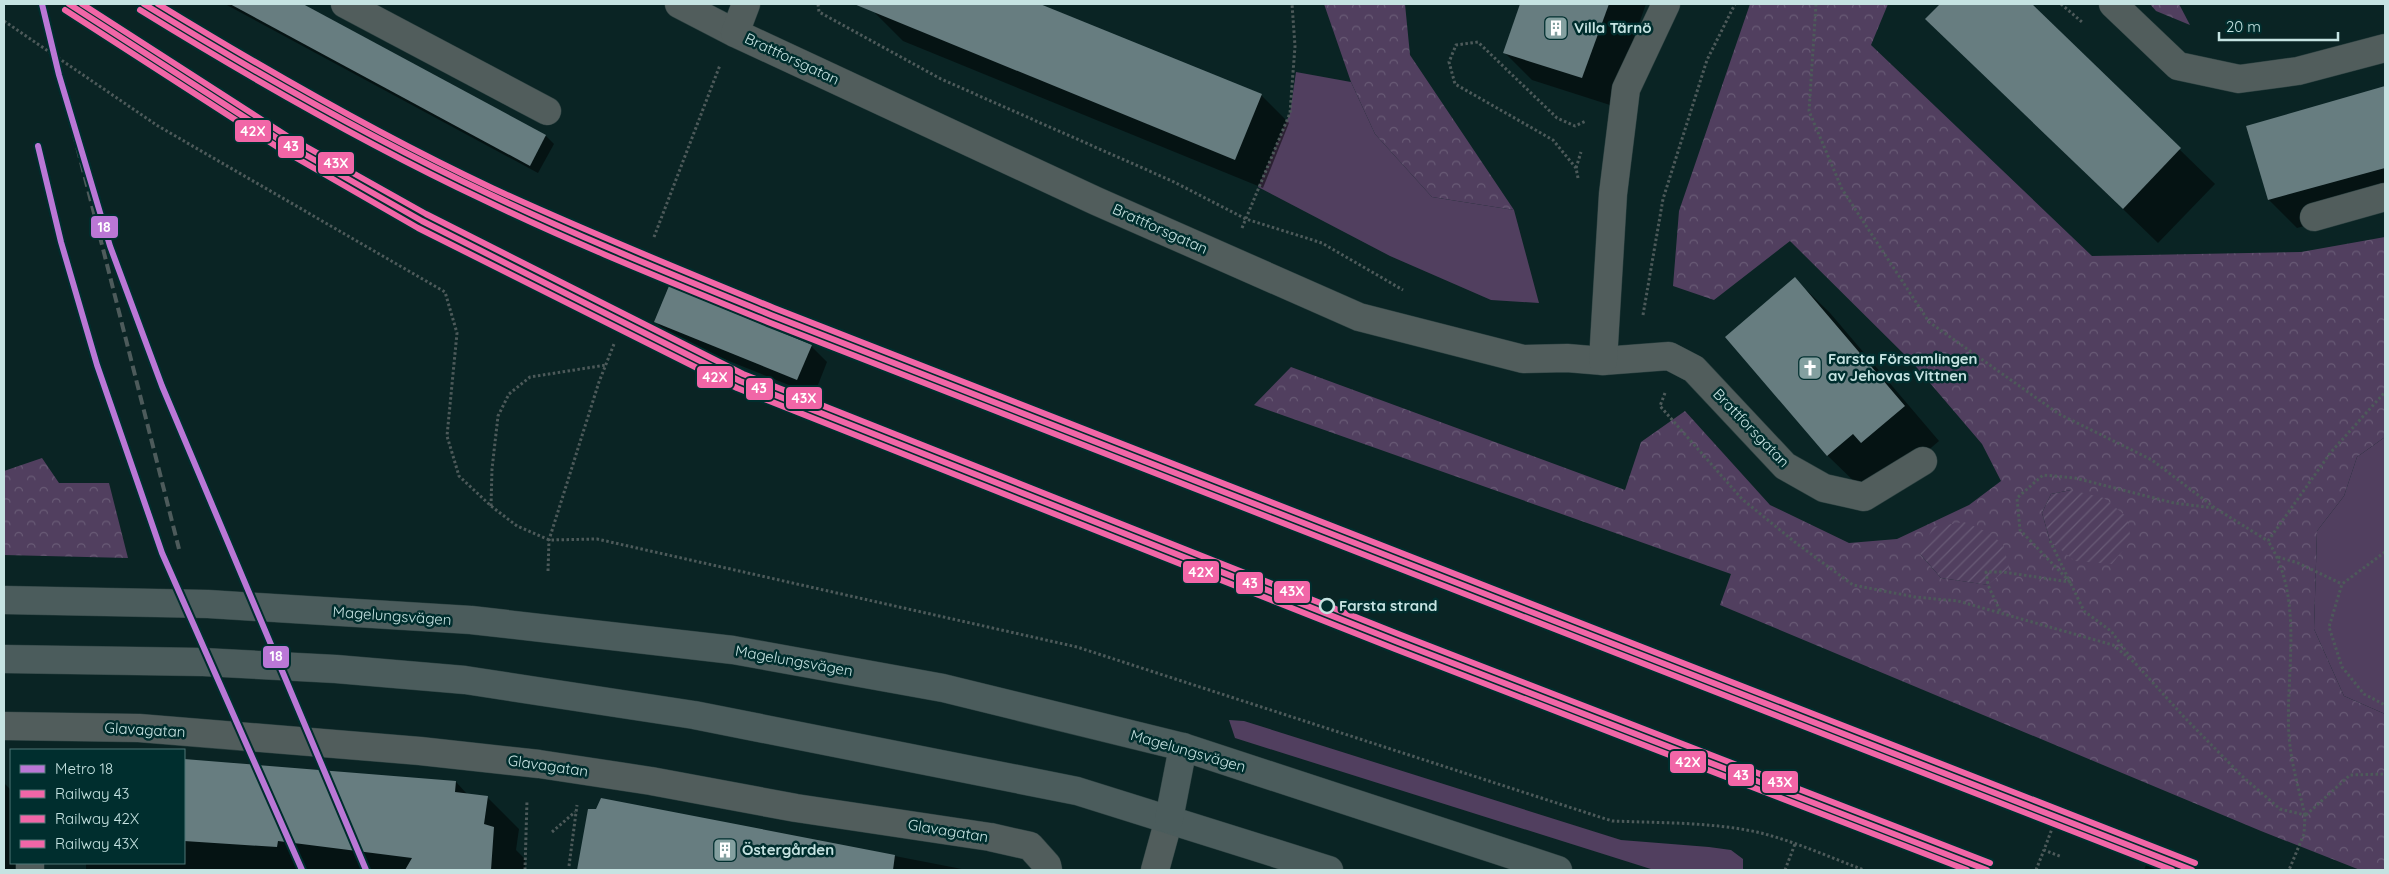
<svg xmlns="http://www.w3.org/2000/svg" width="2389" height="874" viewBox="0 0 2389 874" font-family="Quicksand,sans-serif">
<style>
.green{fill:#513f5f}
.forest{fill:url(#forest-crowns);fill-rule:evenodd}
.garden{fill:url(#garden-furrows)}
.shadow{fill:#0007}
.building{fill:#677d80}
.lines{fill:none;stroke-linecap:round;stroke-linejoin:round}
.minor-casing{stroke:#2b4040;stroke-width:29}
.major-casing{stroke:#2b4040;stroke-width:29}
.path{stroke:#4d5a5a;stroke-width:3;stroke-dasharray:2.5 2.5;stroke-linecap:butt}
.minor{stroke:#515d5c;stroke-width:28}
.major{stroke:#4b5c5c;stroke-width:28}
.rail{stroke:#4d5b5b;stroke-width:4;stroke-dasharray:10 5;stroke-linecap:butt}
.rail-1-casing{stroke:#002e2e;stroke-width:10}
.rail-2-casing{stroke:#002e2e;stroke-width:10}
.rail-3-casing{stroke:#002e2e;stroke-width:10}
.rail-1{stroke:#f166a7;stroke-width:6}
.rail-2{stroke:#f166a7;stroke-width:6}
.rail-3{stroke:#f166a7;stroke-width:6}
.metro-1-casing{stroke:#002e2e;stroke-width:10}
.metro-1{stroke:#ba77d6;stroke-width:6}
.stop-dot{fill:#002e2e;stroke:#c6e3e2;stroke-width:2.5}
.labels{text-anchor:middle;stroke-width:5;stroke-linejoin:round;paint-order:stroke}
.poi-label{font-size:15px;font-weight:bold;fill:#c6e3e2;stroke:#002e2e;text-anchor:start}
.street-label{font-size:15px;fill:#c6e3e2;stroke:#002e2e}
.stop-label{font-size:15px;font-weight:bold;fill:#c6e3e2;stroke:#002e2e;text-anchor:start}
.line-badge{stroke:#002e2e;stroke-width:2}
.badge-label{font-size:14px;text-anchor:middle;font-weight:bold;fill:#fff}
</style>
<defs>
<pattern id="forest-crowns" width="20" height="18" patternUnits="userSpaceOnUse" patternTransform="scale(1.25)"><rect width="20" height="18" fill="#513f5f"/><path d="M2 6a3 3 0 1 1 6 0M12 15a3 3 0 1 1 6 0" fill="none" stroke="#695b76"/></pattern>
<pattern id="garden-furrows" width="10" height="10" patternUnits="userSpaceOnUse" patternTransform="scale(1.25)"><rect width="10" height="10" fill="#513f5f"/><path d="M-1 1l2-2M0 10L10 0M9 11l2-2" fill="none" stroke="#695b76"/></pattern>
</defs>
<rect width="100%" height="100%" fill="#0a2424"/>
<g class="green">
<polygon points="1296,72 1351,82 1375,134 1432,197 1514,210 1539,303 1491,300 1390,256 1258,187 1290,113"/>
<polygon points="2385,437 2385,714 2344,696 2314,629 2317,531 2344,496 2357,457"/>
<polygon points="1229,720 1244,721 1621,840 1709,847 1731,850 1743,859 1743,870 1654,870 1235,738"/>
</g>
<g class="forest">
<polygon points="1324,4 1405,4 1410,55 1514,210 1432,197 1375,134 1351,82"/>
<path d="M1750,4H1888L1871,45L2092,256L2301,252L2385,237V437L2357,457L2344,496L2317,531L2314,629L2344,696L2385,714V870H2360L2261,831L1720,605L1731,574L1254,405L1291,367L1625,490L1641,442L1685,411L1770,505L1849,543L1897,539L1969,505L2001,481L1982,444L1912,362L1790,241L1714,300L1673,286L1679,211ZM2071,490L2050,541L2042,513L2051,494ZM1920,554L1989,585L1941,578Z"/>
<polygon points="2150,4 2179,4 2190,25 2156,11"/>
<polygon points="42,458 59,483 109,483 128,558 4,555 4,471"/>
</g>
<g class="garden">
<polygon points="2071,490 2104,498 2127,517 2131,540 2112,564 2075,561 2050,541 2042,513 2051,494"/>
<polygon points="1964,522 1987,532 2003,544 2009,567 1988,585 1941,578 1920,554 1933,527"/>
</g>
<g class="shadow">
<polygon points="225,4 300,4 546,136 554,144 538,173"/>
<polygon points="879,4 1037,4 1261,95 1289,123 1263,188 903,41 875,13"/>
<polygon points="1521,4 1646,4 1610,105 1532,80 1504,52"/>
<polygon points="1942,4 2030,4 2215,184 2158,243 1927,19"/>
<polygon points="2385,88 2385,204 2297,228 2269,200 2248,127"/>
<polygon points="1795,279 1830,313 1939,441 1897,477 1863,490 1828,456 1726,337"/>
<polygon points="656,322 811,346 827,362 814,395 672,338"/>
<polygon points="184,760 456,782 468,795 487,797 519,829 516,850 525,859 525,870 86,870 86,863 184,863"/>
<polygon points="4,783 11,790 11,863 23,863 23,870 4,870"/>
<polygon points="601,799 967,870 579,870 587,833"/>
<polygon points="2147,863 2164,870 2144,870"/>
</g>
<g class="building">
<polygon points="230,4 303,4 546,135 530,166"/>
<polygon points="854,4 1040,4 1262,94 1235,160"/>
<polygon points="1520,4 1609,4 1582,78 1503,53"/>
<polygon points="1940,4 2032,4 2181,148 2123,209 1925,19"/>
<polygon points="2385,86 2385,168 2268,200 2246,126"/>
<polygon points="1795,277 1905,406 1861,443 1853,434 1827,456 1725,337"/>
<polygon points="669,286 812,345 797,380 654,322"/>
<polygon points="184,759 456,781 455,792 488,796 484,824 494,827 491,870 405,870 412,858 278,841 277,847 184,841"/>
<polygon points="601,798 895,855 893,870 577,870 588,809 596,809"/>
</g>
<g class="lines">
<g class="minor-casing">
<g id="minor">
<polyline points="345,4 547,111"/>
<polyline points="679,4 735,33 1096,201 1359,317 1523,359 1567,358 1603,361 1669,356 1694,369 1785,466 1824,488 1864,497 1923,461"/>
<polyline points="2113,4 2178,66 2239,79 2298,71 2385,48"/>
<polyline points="735,33 746,4"/>
<polyline points="2314,217 2385,197"/>
<polyline points="1603,361 1613,194 1626,89 1666,4"/>
<polyline points="4,726 139,728 420,751 539,764 651,781 796,808 990,837 1030,846 1047,865 1048,870"/>
<polyline points="30,870 30,863"/>
<polyline points="1155,870 1169,819"/>
</g>
</g>
<g class="major-casing">
<g id="major">
<polyline points="4,600 208,604 471,620 733,650 943,688 1183,747 1558,870"/>
<polyline points="4,659 203,662 336,669 465,680 694,715 1077,791 1329,870"/>
<polyline points="1169,819 1183,747"/>
</g>
</g>
<g class="path">
<polyline points="818,4 819,12 941,79 1172,181 1246,219 1322,243 1403,290"/>
<polyline points="1816,4 1809,111 1842,189 1929,322 2059,414 2152,460 2215,508 2268,541"/>
<polyline points="2061,4 2082,22"/>
<path d="M4,21L158,126L445,292L457,333L447,436L459,476L491,506L517,526L549,540L597,539L1077,647L1612,821C1660,823 1710,822 1757,832C1794,841 1829,857 1864,870"/>
<polyline points="1576,168 1581,152"/>
<polyline points="1578,178 1576,168 1553,140 1455,84 1449,62 1456,45 1478,42 1557,118 1575,126 1586,121"/>
<polyline points="1242,228 1290,113 1295,46 1292,4"/>
<polyline points="654,237 720,65"/>
<polyline points="1643,315 1663,199 1707,60 1735,4"/>
<polyline points="1665,393 1660,406 1742,499 1796,543 1853,585 1915,597 1958,601 2113,645 2135,663 2185,718 2242,776 2280,809 2305,815 2304,834 2289,870"/>
<polyline points="491,506 492,469 498,416 509,394 530,377 606,365"/>
<polyline points="2385,552 2342,584 2329,627 2342,667 2364,694 2385,705"/>
<polyline points="2278,557 2298,563 2342,584"/>
<polyline points="548,571 549,540 599,382 614,344"/>
<polyline points="2000,611 1988,585 1986,572 2003,572 2070,582 2050,541"/>
<polyline points="2131,658 2111,631 2084,611 2070,582 2020,530 2017,498 2043,475 2075,478 2174,503 2214,508"/>
<path d="M2305,815C2299,790 2291,763 2289,736C2285,672 2305,599 2268,541L2331,452L2385,392"/>
<polyline points="2306,815 2350,775 2385,774"/>
<polyline points="2053,826 2044,850 2062,857"/>
<polyline points="552,832 575,812"/>
<polyline points="569,866 577,805"/>
<polyline points="525,870 527,800"/>
<polyline points="1785,870 1795,844"/>
<polyline points="2036,870 2044,850"/>
</g>
<use href="#minor" class="minor"/>
<use href="#major" class="major"/>
<polyline class="rail" points="59,75 179,549"/>
<g class="rail-1-casing">
<g id="rail-1">
<polyline points="69,4 283,142 422,221 740,381 1398,642 1987,870"/>
<path d="M144,4C256,73 370,138 489,194C581,238 676,276 771,315L2192,870"/>
</g>
</g>
<g class="rail-2-casing">
<g id="rail-2">
<polyline points="65,10 279,148 418,228 737,388 1395,649 1967,870"/>
<path d="M140,10C252,79 365,144 484,200C577,245 673,283 768,322L2172,870"/>
</g>
</g>
<g class="rail-3-casing">
<g id="rail-3">
<polyline points="82,4 287,136 426,214 743,374 1401,635 1990,863"/>
<path d="M158,4C266,70 377,134 492,188C585,231 679,269 774,308L2195,863"/>
</g>
</g>
<use href="#rail-1" class="rail-1"/>
<use href="#rail-2" class="rail-2"/>
<use href="#rail-3" class="rail-3"/>
<g class="metro-1-casing">
<g id="metro-1">
<polyline points="42,4 59,75 110,246 162,386 366,870"/>
<polyline points="38,146 61,242 97,365 162,553 302,870"/>
</g>
</g>
<use href="#metro-1" class="metro-1"/>
</g>
<defs>
<g id="building-square" transform="scale(1.25)"><rect x="-9" y="-9" width="18" height="18" rx="4" fill="#84a0a0" stroke="#002e2e"/><path d="M-4-6H4V6H1V3H-1V6H-4ZM-2.5-4.3h1.7v1.8h-1.7ZM.8-4.3h1.7v1.8H.8ZM-2.5-1h1.7V.8h-1.7ZM.8-1h1.7V.8H.8Z" fill="#fff"/></g>
<g id="church-square" transform="scale(1.25)"><rect x="-9" y="-9" width="18" height="18" rx="4" fill="#84a0a0" stroke="#002e2e"/><path d="M-1.2-6h2.4v3.5h3.3v2.4h-3.3V6h-2.4V-.1h-3.3v-2.4h3.3Z" fill="#fff"/></g>
</defs>
<g fill-rule="evenodd">
<use href="#building-square" x="1556" y="28"/>
<use href="#church-square" x="1810" y="368"/>
<use href="#building-square" x="725" y="850"/>
</g>
<circle class="stop-dot" cx="1327" cy="606" r="7"/>
<g class="labels">
<g class="poi-label">
<text x="1574" y="33">Villa Tärnö</text>
<text x="1828" y="364">Farsta Församlingen<tspan x="1828" dy="17">av Jehovas Vittnen</tspan></text>
<text x="742" y="855">Östergården</text>
</g>
<g class="street-label">
<text transform="translate(792 59) rotate(25)" y="5">Brattforsgatan</text>
<text transform="translate(1160 229) rotate(24)" y="5">Brattforsgatan</text>
<text transform="translate(1751 428) rotate(46)" y="5">Brattforsgatan</text>
<text transform="translate(392 616) rotate(4)" y="5">Magelungsvägen</text>
<text transform="translate(794 661) rotate(10)" y="5">Magelungsvägen</text>
<text transform="translate(145 730) rotate(3)" y="5">Glavagatan</text>
<text transform="translate(1188 751) rotate(16)" y="5">Magelungsvägen</text>
<text transform="translate(548 766) rotate(8)" y="5">Glavagatan</text>
<text transform="translate(948 831) rotate(9)" y="5">Glavagatan</text>
</g>
<g class="stop-label">
<text x="1339" y="611">Farsta strand</text>
</g>
</g>
<g class="line-badge">
<rect x="234" y="119" width="38" height="24" rx="5" fill="#f166a7"/>
<rect x="277" y="135" width="28" height="24" rx="5" fill="#f166a7"/>
<rect x="317" y="151" width="38" height="24" rx="5" fill="#f166a7"/>
<rect x="90" y="215" width="29" height="24" rx="5" fill="#ba77d6"/>
<rect x="696" y="365" width="38" height="24" rx="5" fill="#f166a7"/>
<rect x="745" y="377" width="29" height="24" rx="5" fill="#f166a7"/>
<rect x="785" y="386" width="38" height="24" rx="5" fill="#f166a7"/>
<rect x="1182" y="560" width="38" height="24" rx="5" fill="#f166a7"/>
<rect x="1235" y="571" width="29" height="24" rx="5" fill="#f166a7"/>
<rect x="1273" y="580" width="38" height="24" rx="5" fill="#f166a7"/>
<rect x="262" y="645" width="28" height="24" rx="5" fill="#ba77d6"/>
<rect x="1669" y="750" width="38" height="24" rx="5" fill="#f166a7"/>
<rect x="1727" y="763" width="28" height="24" rx="5" fill="#f166a7"/>
<rect x="1761" y="770" width="38" height="24" rx="5" fill="#f166a7"/>
</g>
<g class="badge-label">
<text x="253" y="136">42X</text>
<text x="291" y="151">43</text>
<text x="336" y="168">43X</text>
<text x="104" y="232">18</text>
<text x="715" y="382">42X</text>
<text x="759" y="393">43</text>
<text x="804" y="403">43X</text>
<text x="1201" y="577">42X</text>
<text x="1250" y="588">43</text>
<text x="1292" y="596">43X</text>
<text x="276" y="661">18</text>
<text x="1688" y="767">42X</text>
<text x="1741" y="780">43</text>
<text x="1780" y="787">43X</text>
</g>
<rect width="2389" height="874" fill="none" stroke="#c6e3e2" stroke-width="10"/>
<rect x="10" y="749" width="175" height="115" fill="#002e2e" stroke="#4f7676"/>
<rect x="20" y="765" width="25" height="8" fill="#ba77d6" stroke="#4f7676"/>
<text x="55" y="774" font-size="15" fill="#c6e3e2">Metro 18</text>
<rect x="20" y="790" width="25" height="8" fill="#f166a7" stroke="#4f7676"/>
<text x="55" y="799" font-size="15" fill="#c6e3e2">Railway 43</text>
<rect x="20" y="815" width="25" height="8" fill="#f166a7" stroke="#4f7676"/>
<text x="55" y="824" font-size="15" fill="#c6e3e2">Railway 42X</text>
<rect x="20" y="840" width="25" height="8" fill="#f166a7" stroke="#4f7676"/>
<text x="55" y="849" font-size="15" fill="#c6e3e2">Railway 43X</text>
<path d="M2219 32v8h119v-8" fill="none" stroke="#c6e3e2" stroke-width="2.5"/>
<text x="2226" y="32" font-size="15" fill="#c6e3e2" stroke="#002e2e" stroke-width="4" paint-order="stroke">20 m</text>
</svg>
